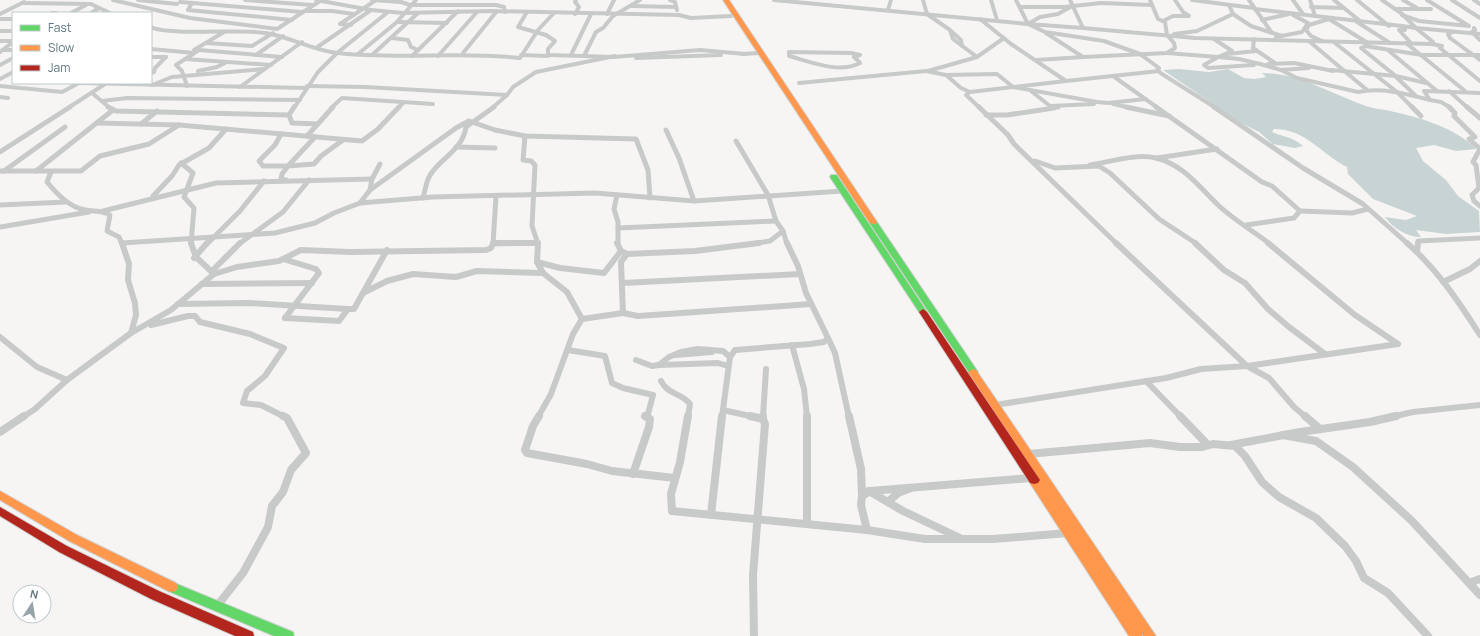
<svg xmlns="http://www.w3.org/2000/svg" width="1480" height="636" viewBox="0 0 1480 636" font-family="Manrope,sans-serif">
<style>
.water{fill:#c8d4d4}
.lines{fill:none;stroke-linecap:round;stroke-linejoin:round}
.fast-casing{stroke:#d2d3d4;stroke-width:2}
.slow-casing{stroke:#d2d3d4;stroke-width:2}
.jam-casing{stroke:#d2d3d4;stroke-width:2}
.street-far3{stroke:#c8caca;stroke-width:4}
.street-far2{stroke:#c8caca;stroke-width:5}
.street-far1{stroke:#c8caca;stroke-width:6}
.street{stroke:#c8caca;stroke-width:8}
.fast{fill:#63d668;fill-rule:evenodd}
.slow{fill:#ff974d;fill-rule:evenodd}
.jam{fill:#b3261e;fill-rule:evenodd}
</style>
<rect width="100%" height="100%" fill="#f6f5f4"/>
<path class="water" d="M1179,69L1209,72L1228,69L1244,78L1255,79L1266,77L1262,73C1298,73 1332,94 1366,106C1374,109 1382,109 1390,111C1419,117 1456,128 1476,149L1456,151L1434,145L1416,148L1423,161L1446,180L1458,196L1479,211L1480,232L1446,234L1416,230L1421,237C1407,237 1394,229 1385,217L1406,220L1417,216L1373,199L1348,174L1347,167C1321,154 1306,129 1274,129L1272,132C1286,138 1291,136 1303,146L1295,148L1273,144L1259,132L1241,123L1163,70Z"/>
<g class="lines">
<g class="fast-casing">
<g id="fast">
<polygon points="831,175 837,175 838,177 927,312 926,314 923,315 919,312 830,177"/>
<polygon points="870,220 873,220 877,222 978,372 976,374 970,374 869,222"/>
<polygon points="172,582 293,632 294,636 274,636 168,591 166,587 168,583"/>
</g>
</g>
<g class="slow-casing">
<g id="slow">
<polygon points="723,0 729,0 877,222 876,224 873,224 869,222"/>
<polygon points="973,369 976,370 1156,636 1143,636 1142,634 1142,636 1129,636 1030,483 1028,480 1030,477 1034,476 1038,477 968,372"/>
<polygon points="0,491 77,535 176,583 178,587 176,591 172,592 168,591 69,541 0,500"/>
</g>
</g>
<g class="jam-casing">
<g id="jam">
<polygon points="923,309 927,312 1038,477 1040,480 1038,483 1034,484 1030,483 919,312"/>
<polygon points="0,507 67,546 159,591 253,632 254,636 235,636 151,599 59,552 0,516"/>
</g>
</g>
<g class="street-far3">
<polyline points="113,0 190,18 277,29 320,1"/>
<polyline points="138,0 177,4"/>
<polyline points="245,0 312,5"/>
<polyline points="316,0 371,10 403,13 491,11 679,15 691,18 731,16"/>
<polyline points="372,0 401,2 410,5 496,5 504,7 505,12"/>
<polyline points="670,0 675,2 677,10"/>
<polyline points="774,0 1028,24 1040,17 1058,14 1072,6"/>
<polyline points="923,0 927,14 950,30 953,39 977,57 1004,38"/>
<polyline points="991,0 997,20"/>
<polyline points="1016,0 1028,24"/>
<polyline points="1070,0 1083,28 1028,24 1045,32 1104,41 1140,54 1159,68 1157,70 1162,74 1216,108"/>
<polyline points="1192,0 1254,8"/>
<polyline points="1249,0 1272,33"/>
<polyline points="1293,0 1303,14"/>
<polyline points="1310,0 1315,16"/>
<polyline points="1334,0 1360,21"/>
<polyline points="1357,0 1389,26"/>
<polyline points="1382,0 1401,13 1416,28 1402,26 1405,30 1399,30 1410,42 1406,43"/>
<polyline points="1403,0 1417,8"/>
<polyline points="1452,0 1480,18"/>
<polyline points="1474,0 1480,4"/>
<polyline points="180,2 302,12"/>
<polyline points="22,3 91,4 110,13"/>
<polyline points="192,3 188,10 292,20"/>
<polyline points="632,6 676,7"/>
<polyline points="1021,7 1064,7 1101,3 1152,5"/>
<polyline points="1311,7 1344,8"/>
<polyline points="1255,9 1402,26"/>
<polyline points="1395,9 1431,9"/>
<polyline points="888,10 891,0"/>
<polyline points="304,11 332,11 354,14"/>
<polyline points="52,13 56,13"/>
<polyline points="71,13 86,5"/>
<polyline points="91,13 99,8"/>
<polyline points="0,14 24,2"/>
<polyline points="575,14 579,7 575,2 576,0"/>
<polyline points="607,14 614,0"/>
<polyline points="1233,14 1251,26 1282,36"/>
<polyline points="1402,15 1419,21 1469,26 1427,0"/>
<polyline points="0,19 13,19"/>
<polyline points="980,19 1011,44 1066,81 1159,71"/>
<polyline points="1329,19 1368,43"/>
<polyline points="1262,20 1289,14"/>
<polyline points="1163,21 1173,16 1189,16 1183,12 1175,0"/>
<polyline points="397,22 447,23"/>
<polyline points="1357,22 1390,43"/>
<polyline points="351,25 340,24 376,0"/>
<path d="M151,27C165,35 235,30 256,32C287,34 309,50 338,53C399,60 459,51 520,58L538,30L554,13"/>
<polyline points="1083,28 1195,38 1432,44 1442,46 1440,48 1480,81"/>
<polyline points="1416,28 1480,34"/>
<polyline points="1474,28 1475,30 1472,32 1480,40"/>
<polyline points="1417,29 1433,42 1432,44"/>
<polyline points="0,31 13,31"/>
<polyline points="951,31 961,40 962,46"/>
<polyline points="1453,32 1448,34 1450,38 1480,60"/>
<polyline points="1046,33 1083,57 1167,53 1175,48 1174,43 1167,35 1165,22 1158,19 1150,0"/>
<polyline points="1174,34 1197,31 1233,14 1229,5"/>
<polyline points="1276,37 1302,32 1308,23 1293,15"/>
<polyline points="392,38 408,40 411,47 418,50"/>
<path d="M1214,39L1232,51L1218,57L1239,59L1260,64L1281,70L1297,78L1358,92C1382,87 1407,94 1430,100L1424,91L1480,93"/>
<polyline points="1254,39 1253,48 1275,63"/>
<polyline points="0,41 13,41"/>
<polyline points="1322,41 1311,36 1306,30 1309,25 1329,19"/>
<polyline points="1310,42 1367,90"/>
<polyline points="206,43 252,46 273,33"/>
<polyline points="1335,43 1397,92 1413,108"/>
<polyline points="1406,43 1465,91"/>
<polyline points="1365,46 1422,55 1480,55"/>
<polyline points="1366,46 1361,48 1392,73 1416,96"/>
<polyline points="316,48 371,10"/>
<polyline points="151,49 194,53"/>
<polyline points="3,50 13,50"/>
<polyline points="194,50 224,32"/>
<polyline points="1389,51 1437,91"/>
<polyline points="0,52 13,42"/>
<path d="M789,52L851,53L860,55L854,57L860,63C839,74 811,62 789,56Z"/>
<polyline points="463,53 497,11"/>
<polyline points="1167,53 1218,57 1204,65 1208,68 1254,65"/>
<polyline points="358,54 397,22 416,0"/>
<polyline points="742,54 760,53"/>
<polyline points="1227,54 1256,51"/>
<polyline points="256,55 283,36"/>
<polyline points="372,55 418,13"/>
<polyline points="521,55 548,56 548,49 555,41 546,35 518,27 527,12"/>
<polyline points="549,55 614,57 700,50 745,54"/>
<polyline points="571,55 591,14"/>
<polyline points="412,56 458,11"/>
<polyline points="438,56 477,12"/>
<polyline points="584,56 596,32 603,28 613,16 640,0"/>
<polyline points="151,57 166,57"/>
<polyline points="636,58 721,55"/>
<polyline points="185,59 271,65"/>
<polyline points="1036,60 1083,57"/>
<polyline points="1268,64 1294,63 1333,71"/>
<polyline points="0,65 13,58"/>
<polyline points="1281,70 1309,68"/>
<polyline points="1331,70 1396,76 1426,83"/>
<polyline points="198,71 217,67 225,63"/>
<polyline points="928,71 977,57"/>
<polyline points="151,73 154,72 155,68 166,57"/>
<polyline points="946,75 997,74 1013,87 1097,102 1108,103 1146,99"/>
<polyline points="1113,76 1158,108"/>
<polyline points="0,79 13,72"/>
<polyline points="81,83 306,88"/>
<polyline points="799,83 926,71 946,75 961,88 970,92 1066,81"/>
<polyline points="152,85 172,77 264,69"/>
<polyline points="0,86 62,92 79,83"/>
<polyline points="187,86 182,71 176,65 199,50 282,57"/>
<polyline points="307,86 365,87 507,95 513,87 536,72 615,56"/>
<polyline points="240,87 302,42"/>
<polyline points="1031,91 1050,106 1094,104"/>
<polyline points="1449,91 1468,108"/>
<polyline points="970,92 966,95 980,108"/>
<polyline points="92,93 110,108"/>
<polyline points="0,97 8,98"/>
<polyline points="1430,100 1441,102 1451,108"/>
<polyline points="102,101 127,98 300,100"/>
<polyline points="1113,104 1131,108"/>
<polyline points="68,108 105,84"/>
<polyline points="294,108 318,72 337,53 388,12"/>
<polyline points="331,108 342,98 433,104"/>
<polyline points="398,108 403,103"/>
<polyline points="492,108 507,95"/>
</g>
<g class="street-far2">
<polyline points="108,107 116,111 289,115"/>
<polyline points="979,107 1008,135 1014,144 1117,244"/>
<polyline points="1055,107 1058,107"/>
<polyline points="1126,107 1169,116"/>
<polyline points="1156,107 1262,182 1272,186 1300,211 1294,218 1246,225"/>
<polyline points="1214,107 1303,168 1363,204 1408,244"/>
<polyline points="1412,107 1421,116"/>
<polyline points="1449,107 1455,113 1454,116 1475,137 1469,139 1480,149 1473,162 1476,165 1479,188 1472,195 1474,201 1480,206"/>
<polyline points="1467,107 1480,118"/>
<polyline points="289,115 294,107"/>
<polyline points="289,115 292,123 318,124"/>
<polyline points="986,115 1007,115 1054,108"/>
<polyline points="97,123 179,125 362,141 378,129 399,107"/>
<polyline points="141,124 157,111"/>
<polyline points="666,130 679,158 694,201"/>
<polyline points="281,134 275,145 259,161 263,166 288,166 315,137"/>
<polyline points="307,136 333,107"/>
<polyline points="525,136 523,160 531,161 535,165 532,226 538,244"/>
<polyline points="736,141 768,195 776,221 783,231 787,244"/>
<polyline points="456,147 495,148"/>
<polyline points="0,152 70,107"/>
<polyline points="1157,158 1217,149"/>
<polyline points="1035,161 1055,168 1099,166 1110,173 1159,219 1197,244"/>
<polyline points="181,163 193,173 184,197 194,208 191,244"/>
<path d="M1090,165C1110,162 1136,153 1156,158C1184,165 1199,187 1218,205C1234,220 1253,231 1270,244"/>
<polyline points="0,171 81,171 100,156 149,144 179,125"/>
<polyline points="4,171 65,127"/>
<polyline points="36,171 113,110"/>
<path d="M51,172L47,182C57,194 69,207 85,210C94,212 102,210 110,215L107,231L119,237L122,244"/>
<polyline points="286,180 281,179 282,174 288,166 314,164 321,156 343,140"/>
<polyline points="370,190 456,128 469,121 495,130 525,136 636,139 648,170 650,198"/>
<polyline points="617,195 614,209 618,222 618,244"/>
<polyline points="153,196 172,176 179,165 209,148 226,129"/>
<polyline points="496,196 493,244 538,243"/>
<path d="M423,198C425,191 426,183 429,177C439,158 462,152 466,127L494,107"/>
<polyline points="360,203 370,190 372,179 380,164"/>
<polyline points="0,205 66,202"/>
<polyline points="103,211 216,183 372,179"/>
<polyline points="1300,211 1352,213 1368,209"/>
<polyline points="0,227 89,212"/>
<polyline points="618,228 776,221"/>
<polyline points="122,243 275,233 315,223 334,213 360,203 433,197 595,193 694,201 842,191"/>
<polyline points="207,244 240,211 264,181"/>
<polyline points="239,244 283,212 309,180"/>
<polyline points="751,244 770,241 783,231"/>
<polyline points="1418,244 1418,241 1480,238"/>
</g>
<g class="street-far1">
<polyline points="122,243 129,264 128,280 135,303 136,315 131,333"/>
<polyline points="191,243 196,257 214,274"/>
<polyline points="493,243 534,243"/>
<polyline points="538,243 537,262 543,273 567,292 582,319"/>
<polyline points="617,243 621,251 627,254 695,251 759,243"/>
<polyline points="1195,243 1224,270 1245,283 1268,309 1289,327 1325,354"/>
<polyline points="1268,243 1355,315 1398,344"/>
<path d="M1407,243C1437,269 1459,302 1480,335"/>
<polyline points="1417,252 1418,243"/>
<polyline points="194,258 207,243"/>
<polyline points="283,259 316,269 319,273 285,318"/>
<polyline points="537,262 560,268 604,273 621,251"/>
<polyline points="213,270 240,243"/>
<polyline points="1443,282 1470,269 1480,261"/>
<polyline points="623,283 800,274"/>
<polyline points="202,284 312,283"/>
<polyline points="363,293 387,281 413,274 456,277 477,271 543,273"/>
<polyline points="178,304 249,303 348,309"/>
<polyline points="623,313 638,316 811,304"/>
<polyline points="285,318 339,321 348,309 354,309 387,250"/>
<polyline points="582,319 623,313 621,262 627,254"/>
<polyline points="151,325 188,316 195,316 200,322 250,334 284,348 265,376 247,391 243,403 261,405 285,417"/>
<polyline points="0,337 37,367 67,380"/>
<polyline points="828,338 835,353 849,417"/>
<polyline points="792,345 804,389 807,417"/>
<polyline points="568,350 605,356 612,383 623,388 653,395 648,414 645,416 647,417"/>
<polyline points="675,355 712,352"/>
<polyline points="636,360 652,366 659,365 669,357 681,352 698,349 723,351 730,357"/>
<polyline points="659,365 718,363 728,366"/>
<path d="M661,381C668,395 682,393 690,404L688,417"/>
<polyline points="1146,381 1181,417"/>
<polyline points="995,405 1166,378 1201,369 1247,366 1116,243"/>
<polyline points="723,410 754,417"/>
<polyline points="23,417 35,409 67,380 131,333 171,310 214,274 237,267 279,261 301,250 350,252 486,250 491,248 493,244"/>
<polyline points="538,417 551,394 573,334 582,319"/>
<polyline points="722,417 730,357 735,350 810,344 824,342 828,338 806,293 798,266 787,243"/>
<polyline points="763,417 766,369"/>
<polyline points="1306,417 1294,407 1269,378 1247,366 1398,344"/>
<polyline points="1391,417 1413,412 1480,405"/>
</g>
<g class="street">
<polyline points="539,416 533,426 525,450 527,453 587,464 612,471 675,478"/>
<polyline points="688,416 680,462 671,494 672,511 867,530 925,539 993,539 1068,533"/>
<polyline points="750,416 763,419 765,424 753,575 754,636"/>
<polyline points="807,416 807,524"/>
<polyline points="849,416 861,469 862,496"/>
<polyline points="1180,416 1208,445"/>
<polyline points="1305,416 1320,429"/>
<polyline points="763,419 763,416"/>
<polyline points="0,432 24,416"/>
<polyline points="1283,435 1316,441 1353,467 1412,521 1480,595"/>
<polyline points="1231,445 1300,432 1370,422 1396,416"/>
<polyline points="1028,454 1150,443 1180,447 1202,447 1213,444 1235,446 1245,456 1262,482 1279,497 1316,518 1345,546 1356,561 1364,578 1388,593 1428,636"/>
<polyline points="633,474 649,427 650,419 645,416"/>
<polyline points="869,491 903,511 960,538"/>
<polyline points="888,502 898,493 911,488"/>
<polyline points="711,515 722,416"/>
<polyline points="867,530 861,505 862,496 870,491 1031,478"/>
<polyline points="1469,583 1480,579"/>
<polyline points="217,606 243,573 268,527 272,506 283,492 291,470 306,453 287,418 283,416"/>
</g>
<use href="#fast" class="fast"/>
<use href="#slow" class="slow"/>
<use href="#jam" class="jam"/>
</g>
<rect x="12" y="12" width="140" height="72" fill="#ffffff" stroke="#bfc9cc"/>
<rect x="20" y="25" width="20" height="6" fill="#63d668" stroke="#bfc9cc"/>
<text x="48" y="32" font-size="12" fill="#607880">Fast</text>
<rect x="20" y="45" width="20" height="6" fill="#ff974d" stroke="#bfc9cc"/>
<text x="48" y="52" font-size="12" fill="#607880">Slow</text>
<rect x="20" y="65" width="20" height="6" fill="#b3261e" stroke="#bfc9cc"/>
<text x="48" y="72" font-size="12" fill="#607880">Jam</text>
<g transform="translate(32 604) rotate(12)"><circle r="19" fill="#ffffff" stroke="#bfc9cc"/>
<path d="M0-3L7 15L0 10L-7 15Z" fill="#94a4a9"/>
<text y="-6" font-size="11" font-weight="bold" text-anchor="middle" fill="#607880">N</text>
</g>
</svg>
